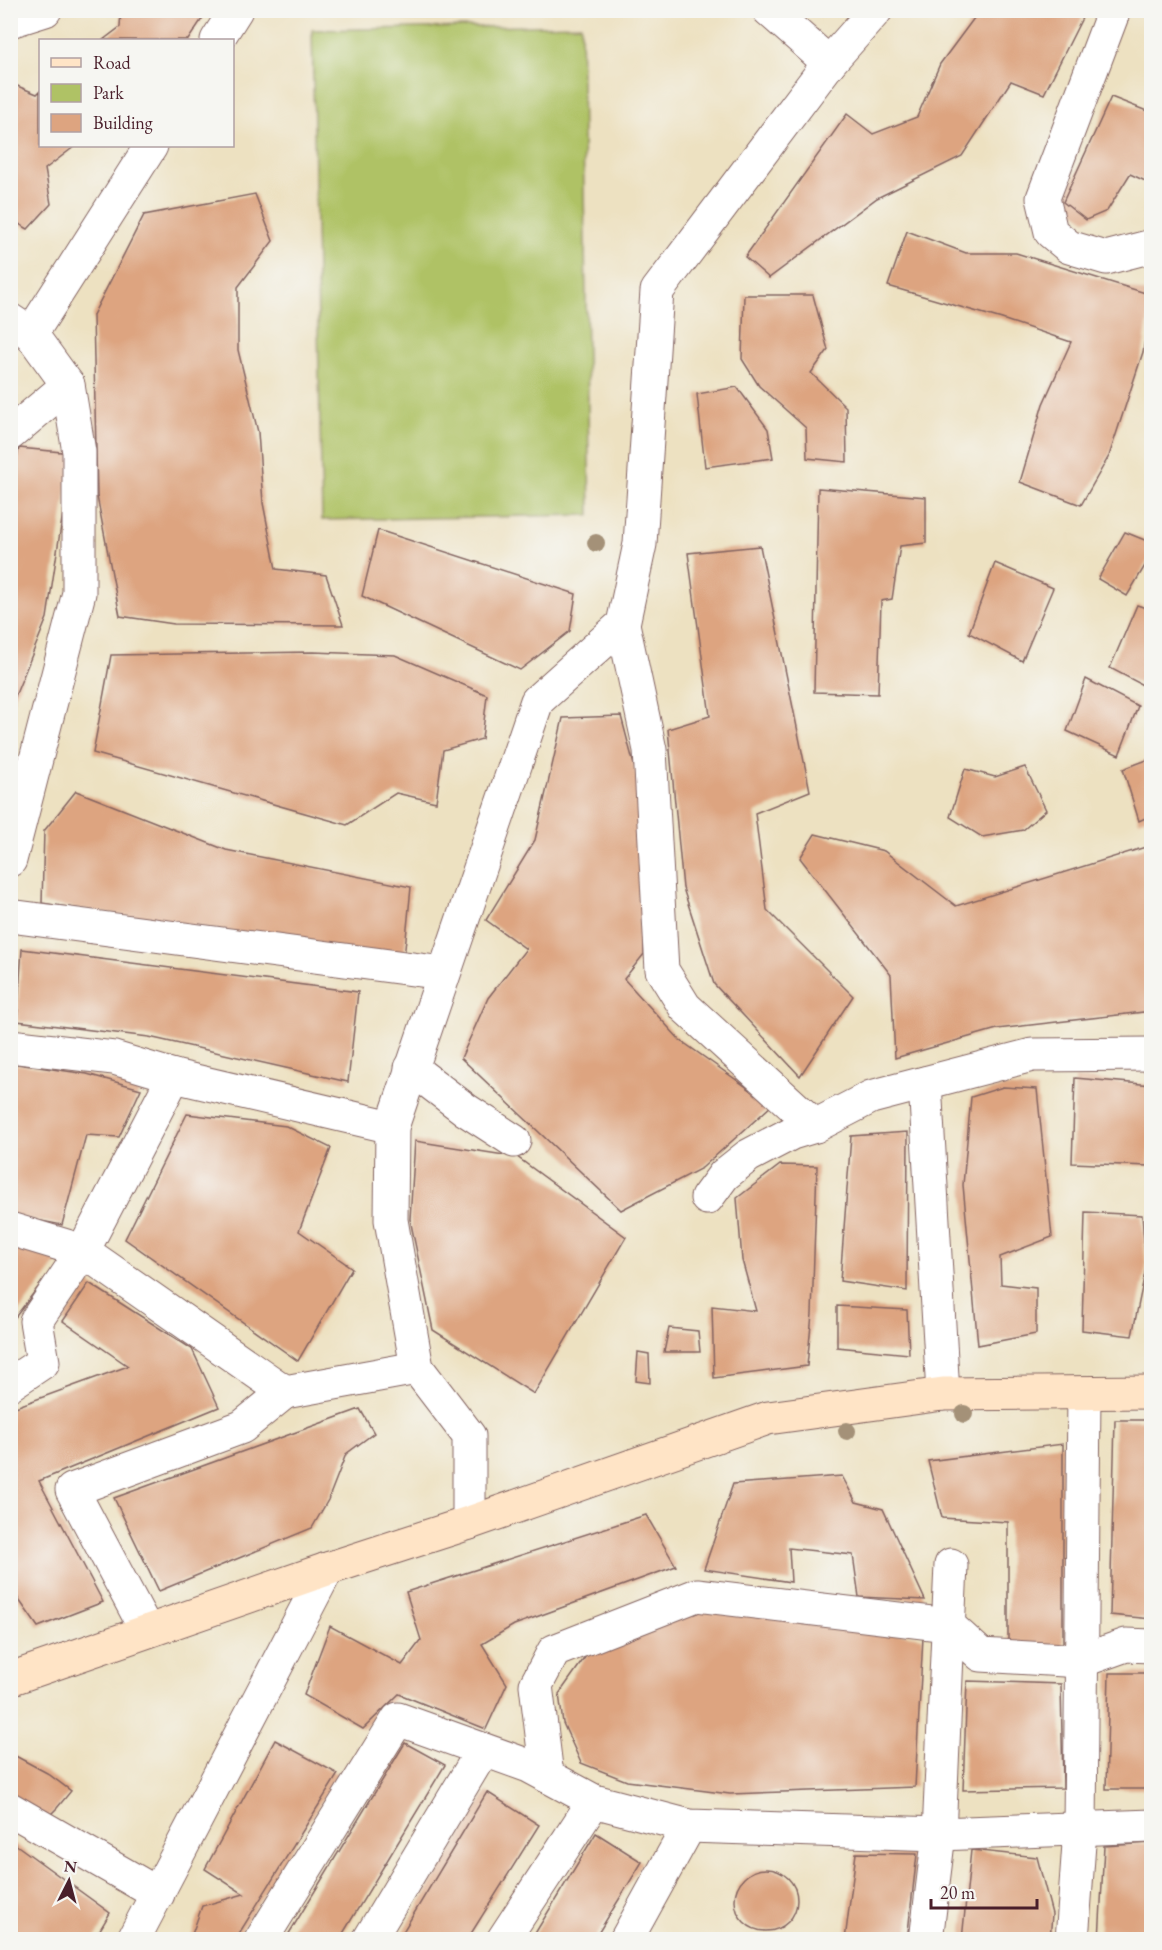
<svg xmlns="http://www.w3.org/2000/svg" width="1162" height="1950" viewBox="0 0 1162 1950" font-family="'EB Garamond',serif">
<style>
.green{fill:#afc265;stroke:#7c7048;stroke-width:1.5}
.building{fill:#dda480}
.lines{fill:none;stroke-linecap:round;stroke-linejoin:round}
.street-casing{stroke:#836360;stroke-width:35}
.secondary-casing{stroke:#836360;stroke-width:35}
.street{stroke:#fff;stroke-width:33}
.secondary{stroke:#ffe4c6;stroke-width:33}
.tree{fill:#a49178}
</style>
<rect width="100%" height="100%" fill="#f6f6f2"/>
<filter id="ink" filterUnits="userSpaceOnUse"><feTurbulence type="fractalNoise" baseFrequency=".0167" numOctaves="2"/><feDisplacementMap in="SourceGraphic" scale="12" xChannelSelector="R" yChannelSelector="G"/><feConvolveMatrix kernelMatrix="1 2 1 2 8 2 1 2 1" color-interpolation-filters="sRGB"/></filter>
<filter id="wash" filterUnits="userSpaceOnUse"><feTurbulence type="fractalNoise" baseFrequency=".008" numOctaves="4" result="noise"/><feDisplacementMap in="SourceGraphic" scale="24" xChannelSelector="R" yChannelSelector="G"/><feGaussianBlur stdDeviation="1.35" result="paint"/><feColorMatrix in="noise" values="0 0 0 0 0 0 0 0 0 0 0 0 0 0 0 0 0 1.4 0 .05"/><feComposite in="paint" operator="in"/></filter>
<g filter="url(#wash)">
<rect width="100%" height="100%" fill="#ede1c1"/>
<polygon class="green" points="581,25 590,515 322,520 312,30"/>
<g id="blocks">
<g class="building">
<polygon points="121,10 208,10 188,40 103,40 120,27"/>
<polygon points="980,10 1086,10 1044,94 1011,81 962,156 877,198 769,278 745,257 847,114 873,134 917,117 940,64"/>
<polygon points="10,83 37,94 40,91 40,146 75,146 45,169 51,204 28,229 10,219"/>
<polygon points="1111,97 1152,113 1152,184 1130,174 1107,211 1086,220 1063,202"/>
<polygon points="255,194 273,241 238,287 238,350 258,432 263,503 276,569 326,575 343,625 174,624 120,616 97,496 93,315 144,215"/>
<polygon points="907,231 966,253 1016,253 1152,295 1143,352 1109,456 1081,505 1020,482 1043,404 1071,342 1002,319 888,286"/>
<polygon points="744,295 813,295 828,350 811,373 846,407 847,462 807,458 806,428 759,386 742,359"/>
<polygon points="737,387 768,429 773,458 705,467 697,394"/>
<polygon points="19,448 72,453 47,618 11,706 10,489"/>
<polygon points="818,488 926,497 926,543 900,546 892,599 881,601 878,694 814,692"/>
<polygon points="378,530 576,594 570,631 520,670 362,596"/>
<polygon points="1125,532 1152,543 1152,554 1127,596 1098,579"/>
<polygon points="760,546 810,791 755,813 767,910 853,996 800,1076 714,984 683,888 668,729 710,716 688,553"/>
<polygon points="995,563 1053,588 1022,661 969,633"/>
<polygon points="1137,605 1152,610 1152,690 1110,668"/>
<polygon points="313,652 395,655 487,695 482,739 443,750 436,802 396,793 347,825 93,753 111,655"/>
<polygon points="1086,679 1138,706 1119,755 1067,731"/>
<polygon points="621,716 643,799 644,954 624,979 680,1040 772,1105 702,1168 621,1210 461,1058 488,998 526,949 486,920 535,840 563,718"/>
<polygon points="1152,758 1152,815 1139,821 1123,769"/>
<polygon points="1025,767 1046,810 1023,830 982,837 950,817 965,769 995,777"/>
<polygon points="76,791 226,850 411,887 404,959 42,903 44,831"/>
<polygon points="815,834 884,851 956,906 1152,845 1152,1011 997,1029 895,1058 891,975 800,858"/>
<polygon points="22,949 358,992 348,1082 149,1037 17,1021"/>
<polygon points="10,1063 87,1074 141,1089 119,1137 86,1135 62,1225 10,1215"/>
<polygon points="1075,1078 1152,1085 1149,1166 1072,1163"/>
<polygon points="1003,1087 1037,1089 1052,1237 1000,1257 1001,1284 1036,1288 1036,1334 978,1345 963,1185 971,1097"/>
<polygon points="187,1114 286,1126 331,1148 299,1231 352,1268 298,1361 125,1239"/>
<polygon points="908,1132 907,1291 840,1281 851,1136"/>
<polygon points="415,1141 517,1157 626,1237 534,1394 433,1330 410,1219"/>
<polygon points="780,1165 817,1166 812,1314 807,1366 714,1378 712,1306 756,1311 742,1260 737,1198"/>
<polygon points="1085,1212 1142,1215 1146,1268 1132,1336 1082,1330"/>
<polygon points="10,1243 58,1261 10,1324"/>
<polygon points="89,1283 192,1349 219,1407 39,1481 103,1602 38,1627 10,1587 10,1409 128,1366 63,1321"/>
<polygon points="837,1306 907,1310 909,1354 837,1347"/>
<polygon points="669,1328 698,1331 700,1352 664,1352"/>
<polygon points="638,1352 649,1354 650,1383 636,1381"/>
<polygon points="360,1409 374,1433 346,1454 328,1500 312,1528 159,1591 114,1498"/>
<polygon points="1115,1420 1152,1420 1152,1619 1110,1615"/>
<polygon points="1063,1444 1063,1650 1008,1644 1008,1522 942,1518 928,1461"/>
<polygon points="842,1476 856,1502 883,1509 925,1600 859,1597 853,1555 789,1548 791,1582 704,1569 733,1484"/>
<polygon points="646,1515 676,1566 514,1625 482,1644 507,1684 486,1729 399,1694 363,1729 304,1695 330,1626 402,1665 421,1640 406,1592"/>
<polygon points="718,1606 923,1637 915,1787 730,1794 627,1781 581,1763 563,1723 559,1694 593,1646"/>
<polygon points="1109,1673 1152,1673 1152,1789 1106,1789"/>
<polygon points="967,1681 1061,1684 1063,1788 963,1790"/>
<polygon points="275,1740 338,1774 235,1940 190,1940 202,1906 244,1894 205,1869"/>
<polygon points="405,1743 445,1765 339,1940 285,1940"/>
<polygon points="10,1753 47,1773 71,1791 57,1808 46,1819 10,1796"/>
<polygon points="487,1792 539,1825 467,1940 398,1940"/>
<polygon points="596,1833 642,1862 594,1940 531,1940"/>
<polygon points="1152,1843 1152,1940 1099,1940 1104,1846"/>
<polygon points="15,1844 110,1913 94,1940 10,1940 10,1846"/>
<polygon points="971,1850 1037,1857 1052,1914 1050,1940 962,1940"/>
<polygon points="856,1853 917,1854 907,1940 845,1940"/>
<circle cx="766" cy="1900" r="31"/>
</g>
</g>
</g>
<g filter="url(#ink)">
<use href="#blocks" fill-opacity="0" stroke="#836360" stroke-width="1.5"/>
<g class="lines">
<g class="street-casing">
<g id="street">
<polyline points="769,10 829,63"/>
<polyline points="1114,10 1043,198 1051,232 1069,247 1106,258 1152,246"/>
<polyline points="10,21 45,10"/>
<polyline points="217,40 236,10"/>
<polyline points="10,320 31,334 68,385 79,452 79,593 10,860"/>
<polyline points="31,334 151,146"/>
<polyline points="10,434 68,385"/>
<polyline points="623,624 650,750 662,970 685,1007 815,1126"/>
<polyline points="10,916 443,973"/>
<polyline points="10,1046 114,1058 174,1076 392,1127"/>
<polyline points="411,1068 466,1110 514,1141"/>
<polyline points="174,1076 83,1251 285,1392 417,1368"/>
<polyline points="925,1083 943,1394"/>
<polyline points="707,1198 724,1175 748,1156 792,1133 815,1126 871,1097 1032,1055 1152,1054"/>
<polyline points="10,1229 83,1251 36,1321 43,1362 10,1384"/>
<polyline points="469,1523 469,1436 417,1368 391,1220 392,1127 537,701 623,624 640,544 657,291 829,63 876,10"/>
<polyline points="147,1631 72,1490 242,1427 285,1392"/>
<polyline points="547,1776 536,1685 554,1651 697,1595 948,1625 981,1655 1081,1661 1126,1645 1152,1646"/>
<polyline points="10,1809 158,1894"/>
<polyline points="133,1940 327,1569"/>
<polyline points="261,1940 398,1719 529,1766 594,1801 689,1826 939,1834 1152,1826"/>
<polyline points="369,1940 483,1750"/>
<polyline points="503,1940 594,1801"/>
<polyline points="626,1940 689,1826"/>
<polyline points="926,1940 939,1834 951,1565"/>
<polyline points="1072,1940 1080,1830 1084,1393"/>
</g>
</g>
<g class="secondary-casing">
<polyline id="secondary" points="10,1679 327,1569 469,1523 768,1418 943,1394 1152,1392"/>
</g>
<use href="#street" class="street"/>
<use href="#secondary" class="secondary"/>
</g>
<g class="tree">
<circle cx="596" cy="543" r="9"/>
<circle cx="964" cy="1414" r="9"/>
<circle cx="847" cy="1431" r="9"/>
</g>
</g>
<rect width="1162" height="1950" fill="none" stroke="#f6f6f2" stroke-width="36"/>
<rect x="39" y="39" width="195" height="108" fill="#f6f6f2" stroke="#b1a0a2" stroke-width="1.5"/>
<rect x="51" y="58" width="30" height="9" fill="#ffe4c6" stroke="#b1a0a2" stroke-width="1.5"/>
<text x="93" y="69" font-size="18" fill="#4a1f2b">Road</text>
<rect x="51" y="84" width="30" height="18" fill="#afc265" stroke="#b1a0a2" stroke-width="1.5"/>
<text x="93" y="99" font-size="18" fill="#4a1f2b">Park</text>
<rect x="51" y="114" width="30" height="18" fill="#dda480" stroke="#b1a0a2" stroke-width="1.5"/>
<text x="93" y="129" font-size="18" fill="#4a1f2b">Building</text>
<g transform="translate(69 1881) rotate(6)" stroke="#f6f6f2" stroke-width="4.5" paint-order="stroke">
<path d="M0-4.5L10 22L0 15L-10 22Z" fill="#4a1f2b"/>
<text y="-9" font-size="16" font-weight="bold" text-anchor="middle" fill="#4a1f2b">N</text>
</g>
<path d="M931 1899v9h106v-9" fill="none" stroke="#4a1f2b" stroke-width="3"/>
<text x="940" y="1899" font-size="18" fill="#4a1f2b" stroke="#f6f6f2" stroke-width="4.5" paint-order="stroke">20 m</text>
</svg>
